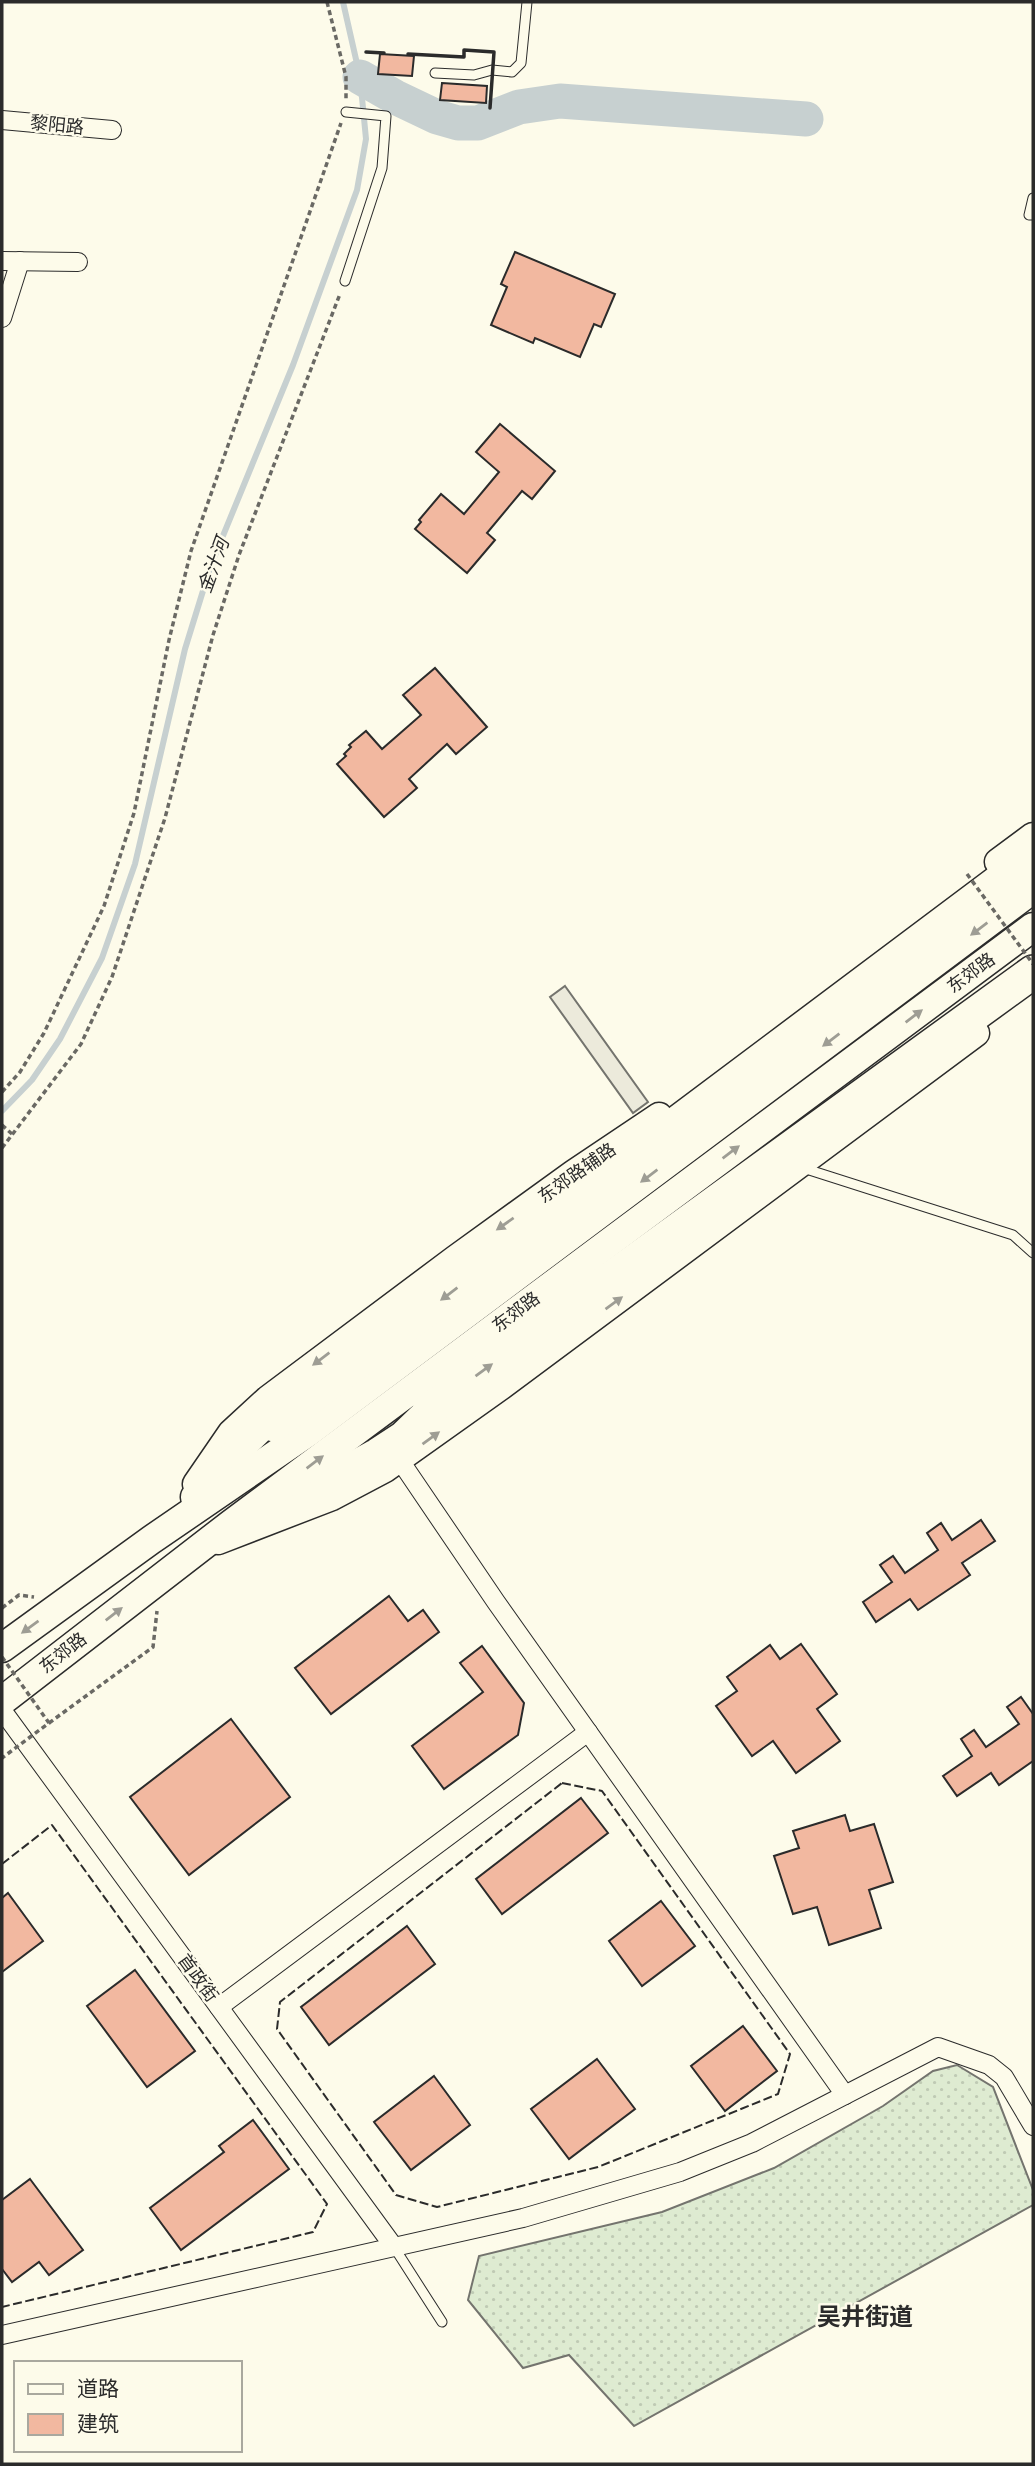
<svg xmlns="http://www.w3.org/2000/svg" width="1035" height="2466" viewBox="0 0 1035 2466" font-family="Helvetica,'Noto Sans SC',sans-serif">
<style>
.grass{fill:url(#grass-dots);stroke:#74746e;stroke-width:2}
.parking{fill:#eceadb;stroke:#74746e;stroke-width:2}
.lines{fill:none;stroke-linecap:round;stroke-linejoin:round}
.stream{stroke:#c7d0d0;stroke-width:6}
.river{stroke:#c7d0d0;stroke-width:35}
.building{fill:#f2b8a0;stroke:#2b2b2b;stroke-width:2}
.lane-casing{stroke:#2b2b2b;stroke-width:11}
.street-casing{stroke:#2b2b2b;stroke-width:20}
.secondary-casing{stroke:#2b2b2b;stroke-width:29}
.primary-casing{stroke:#2b2b2b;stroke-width:31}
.highway-casing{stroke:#2b2b2b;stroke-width:36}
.path{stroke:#6a6964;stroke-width:3.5;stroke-dasharray:5 3.5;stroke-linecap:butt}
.lane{stroke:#fdfbea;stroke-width:9}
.street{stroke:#fdfbea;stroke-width:18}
.secondary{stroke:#fdfbea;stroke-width:26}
.primary{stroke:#fdfbea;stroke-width:28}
.highway{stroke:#fdfbea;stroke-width:33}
.path-bridge{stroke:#6a6964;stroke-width:3.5;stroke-dasharray:5 3.5;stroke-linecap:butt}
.fence{stroke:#2b2b2b;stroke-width:2;stroke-dasharray:9 3.5;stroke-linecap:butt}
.wall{stroke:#2b2b2b;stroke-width:3.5}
.oneway{fill:#9e9d94}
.labels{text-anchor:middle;stroke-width:5;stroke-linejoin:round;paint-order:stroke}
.street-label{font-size:18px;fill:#2b2b2b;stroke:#fdfbea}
.water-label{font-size:19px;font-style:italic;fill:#2b2b2b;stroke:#fdfbea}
.district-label{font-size:24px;font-weight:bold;fill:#2b2b2b;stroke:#fdfbea}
</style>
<defs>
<pattern id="grass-dots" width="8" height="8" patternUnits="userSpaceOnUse" patternTransform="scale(1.75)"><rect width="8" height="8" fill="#deebd1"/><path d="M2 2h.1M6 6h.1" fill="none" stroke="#bfcab4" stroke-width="1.8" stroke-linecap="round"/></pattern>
</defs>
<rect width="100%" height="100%" fill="#fdfbea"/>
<polygon class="grass" points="957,2065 993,2087 1033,2190 1033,2205 634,2426 569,2355 523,2368 468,2300 479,2256 662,2212 774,2168 883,2106 933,2071"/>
<polygon class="parking" points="565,986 648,1102 633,1113 550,997"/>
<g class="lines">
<polyline class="stream" points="2,1111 32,1080 60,1039 102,958 135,864 185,649 211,565 293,365 357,190 366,139 360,77 343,2"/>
<polyline class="river" points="360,77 395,97 437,117 458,123 478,123 519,107 560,101 806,119"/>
</g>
<g class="building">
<polygon points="380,54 414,56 412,76 378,74"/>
<polygon points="442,83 487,86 486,103 440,100"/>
<polygon points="515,252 615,294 601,327 594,324 580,357 535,338 533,343 491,325 507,287 501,284"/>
<polygon points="500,424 555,471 532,499 522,491 487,533 495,540 467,573 415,529 421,522 419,520 441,494 464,514 499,472 476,452"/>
<polygon points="435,668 487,727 456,754 447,744 409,779 417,788 384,817 337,764 346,756 344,754 351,747 349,745 366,731 382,749 421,715 403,695"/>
<polygon points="981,1520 995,1541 962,1563 970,1575 918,1610 910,1599 876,1622 863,1602 892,1582 880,1565 893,1556 905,1573 938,1550 927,1533 941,1523 952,1540"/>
<polygon points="389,1596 408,1621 423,1610 439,1632 331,1714 295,1668"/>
<polygon points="801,1644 837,1694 817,1709 840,1741 796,1773 773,1741 752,1756 716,1706 737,1691 727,1677 770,1645 780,1659"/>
<polygon points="482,1646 524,1703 518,1735 444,1789 412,1746 483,1692 460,1663"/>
<polygon points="1021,1697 1033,1714 1033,1761 999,1785 991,1773 957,1796 943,1776 972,1756 961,1739 974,1730 986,1747 1019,1724 1007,1707"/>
<polygon points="231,1719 290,1797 189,1875 130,1797"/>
<polygon points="581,1798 608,1833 502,1914 476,1879"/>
<polygon points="845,1815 850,1831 874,1824 893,1882 869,1890 881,1928 829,1945 817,1907 793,1914 774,1856 799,1848 793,1831"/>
<polygon points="8,1893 43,1941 2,1972 2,1898"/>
<polygon points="661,1901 695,1946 642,1986 609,1941"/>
<polygon points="407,1926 435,1964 329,2045 301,2007"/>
<polygon points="135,1970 195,2051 147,2087 87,2006"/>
<polygon points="743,2026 777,2071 725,2111 691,2066"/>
<polygon points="597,2059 635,2109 569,2159 531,2109"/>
<polygon points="434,2076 470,2125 411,2170 374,2122"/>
<polygon points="253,2120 289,2169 181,2250 150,2208 224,2152 219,2146"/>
<polygon points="30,2179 83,2250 49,2275 39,2262 12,2282 2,2269 2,2200"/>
</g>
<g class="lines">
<g class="lane-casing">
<g id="lane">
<polyline points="435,73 474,75 492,70 512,72 521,63 527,2"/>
<polyline points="1033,198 1029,215 1033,215"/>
<polyline points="345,281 382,168 386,116 346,112"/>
<polyline points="803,1168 1013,1235 1033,1253"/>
<polyline points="394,2247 442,2322"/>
</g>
</g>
<g class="street-casing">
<g id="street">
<polyline points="2,120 112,130"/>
<polyline points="2,261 78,262"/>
<polyline points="2,318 20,261"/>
<polyline points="399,1459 496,1602 845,2095"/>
<polyline points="2,1710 394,2247"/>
<polyline points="219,2007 588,1732"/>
<polyline points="2,2335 523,2218 680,2172 752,2143 938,2047 989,2065 1004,2077 1033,2126"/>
</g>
</g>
<g class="secondary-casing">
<g id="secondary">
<polyline points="998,862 1033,836"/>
<polyline points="196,1484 231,1433 268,1399 455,1259 574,1173 659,1116"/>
<polyline points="218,1541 332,1497 385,1469 503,1385 976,1033"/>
</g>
</g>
<g class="primary-casing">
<g id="primary">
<polyline points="195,1497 222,1466 262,1427 274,1425"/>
<polyline points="274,1509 376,1453 402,1436 429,1410"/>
<polyline points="2,1648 151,1540 307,1433 1033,889"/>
<polyline points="2,1701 231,1524 1033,927"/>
</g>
</g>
<g class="highway-casing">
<g id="highway">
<polyline points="429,1410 1033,972"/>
<polyline points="274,1425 1033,856"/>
</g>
</g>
<g class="path">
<polyline points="327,2 346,77 346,99"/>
<polyline points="2,1092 20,1072 44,1033 104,906 134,813 169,640 191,551 341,123"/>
<polyline points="2,1125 12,1134"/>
<polyline points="2,1148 81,1044 112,977 165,818 213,635 239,555 340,294"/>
<polyline points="2,1608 19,1595 34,1597"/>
<polyline points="49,1723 153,1647 157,1611"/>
</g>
<use href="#lane" class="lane"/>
<use href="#street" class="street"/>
<use href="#secondary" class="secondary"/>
<use href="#primary" class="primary"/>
<use href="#highway" class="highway"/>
<g class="path-bridge">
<polyline points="967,874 1033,964"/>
<polyline points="2,1657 49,1723 2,1758"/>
</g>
<g class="fence">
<polygon points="562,1783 602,1791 790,2054 778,2094 598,2167 437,2207 396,2195 277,2029 280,2002"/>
<polyline points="2,1864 52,1825 327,2204 313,2232 2,2307"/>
</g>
<g class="wall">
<polyline points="366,52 384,53"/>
<polyline points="408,54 464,57 464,50 494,52 490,108"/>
</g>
</g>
<defs><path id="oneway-solid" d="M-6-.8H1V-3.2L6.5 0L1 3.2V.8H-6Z" transform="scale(1.75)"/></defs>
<g class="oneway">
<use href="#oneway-solid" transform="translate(979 929) rotate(143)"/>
<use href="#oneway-solid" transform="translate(914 1016) rotate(-37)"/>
<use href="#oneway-solid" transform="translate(831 1040) rotate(143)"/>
<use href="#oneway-solid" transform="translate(731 1152) rotate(-37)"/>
<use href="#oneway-solid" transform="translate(649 1176) rotate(143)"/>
<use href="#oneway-solid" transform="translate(505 1224) rotate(145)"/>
<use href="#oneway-solid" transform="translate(449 1294) rotate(143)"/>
<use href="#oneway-solid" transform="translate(614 1303) rotate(-36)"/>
<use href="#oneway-solid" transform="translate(321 1359) rotate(143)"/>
<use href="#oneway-solid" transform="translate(484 1370) rotate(-36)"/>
<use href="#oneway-solid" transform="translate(431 1438) rotate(-36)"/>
<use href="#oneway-solid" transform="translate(315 1462) rotate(-37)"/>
<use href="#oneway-solid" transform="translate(114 1614) rotate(-38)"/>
<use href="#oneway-solid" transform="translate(30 1627) rotate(144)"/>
</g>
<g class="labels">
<g class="street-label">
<text transform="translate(57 125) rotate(6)" y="6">黎阳路</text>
<text transform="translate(971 973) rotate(-36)" y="6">东郊路</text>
<text transform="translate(577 1173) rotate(-35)" y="6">东郊路辅路</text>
<text transform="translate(516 1312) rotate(-37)" y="6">东郊路</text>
<text transform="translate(63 1653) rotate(-38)" y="6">东郊路</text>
<text transform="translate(198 1978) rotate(54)" y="6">首政街</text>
</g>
<g class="water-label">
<text transform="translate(213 565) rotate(-70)" y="7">金汁河</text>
</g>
<g class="district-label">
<text x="865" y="2325">吴井街道</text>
</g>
</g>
<rect width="1035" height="2466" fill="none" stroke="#2b2b2b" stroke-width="7"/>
<rect x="14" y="2361" width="228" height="91" fill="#fdfbea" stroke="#a9a89e" stroke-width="2"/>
<rect x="28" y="2384" width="35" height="10" fill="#fdfbea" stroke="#a9a89e" stroke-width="2"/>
<text x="77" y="2396" font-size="21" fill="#2b2b2b">道路</text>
<rect x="28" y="2414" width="35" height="21" fill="#f2b8a0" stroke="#a9a89e" stroke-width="2"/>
<text x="77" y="2431" font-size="21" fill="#2b2b2b">建筑</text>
</svg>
